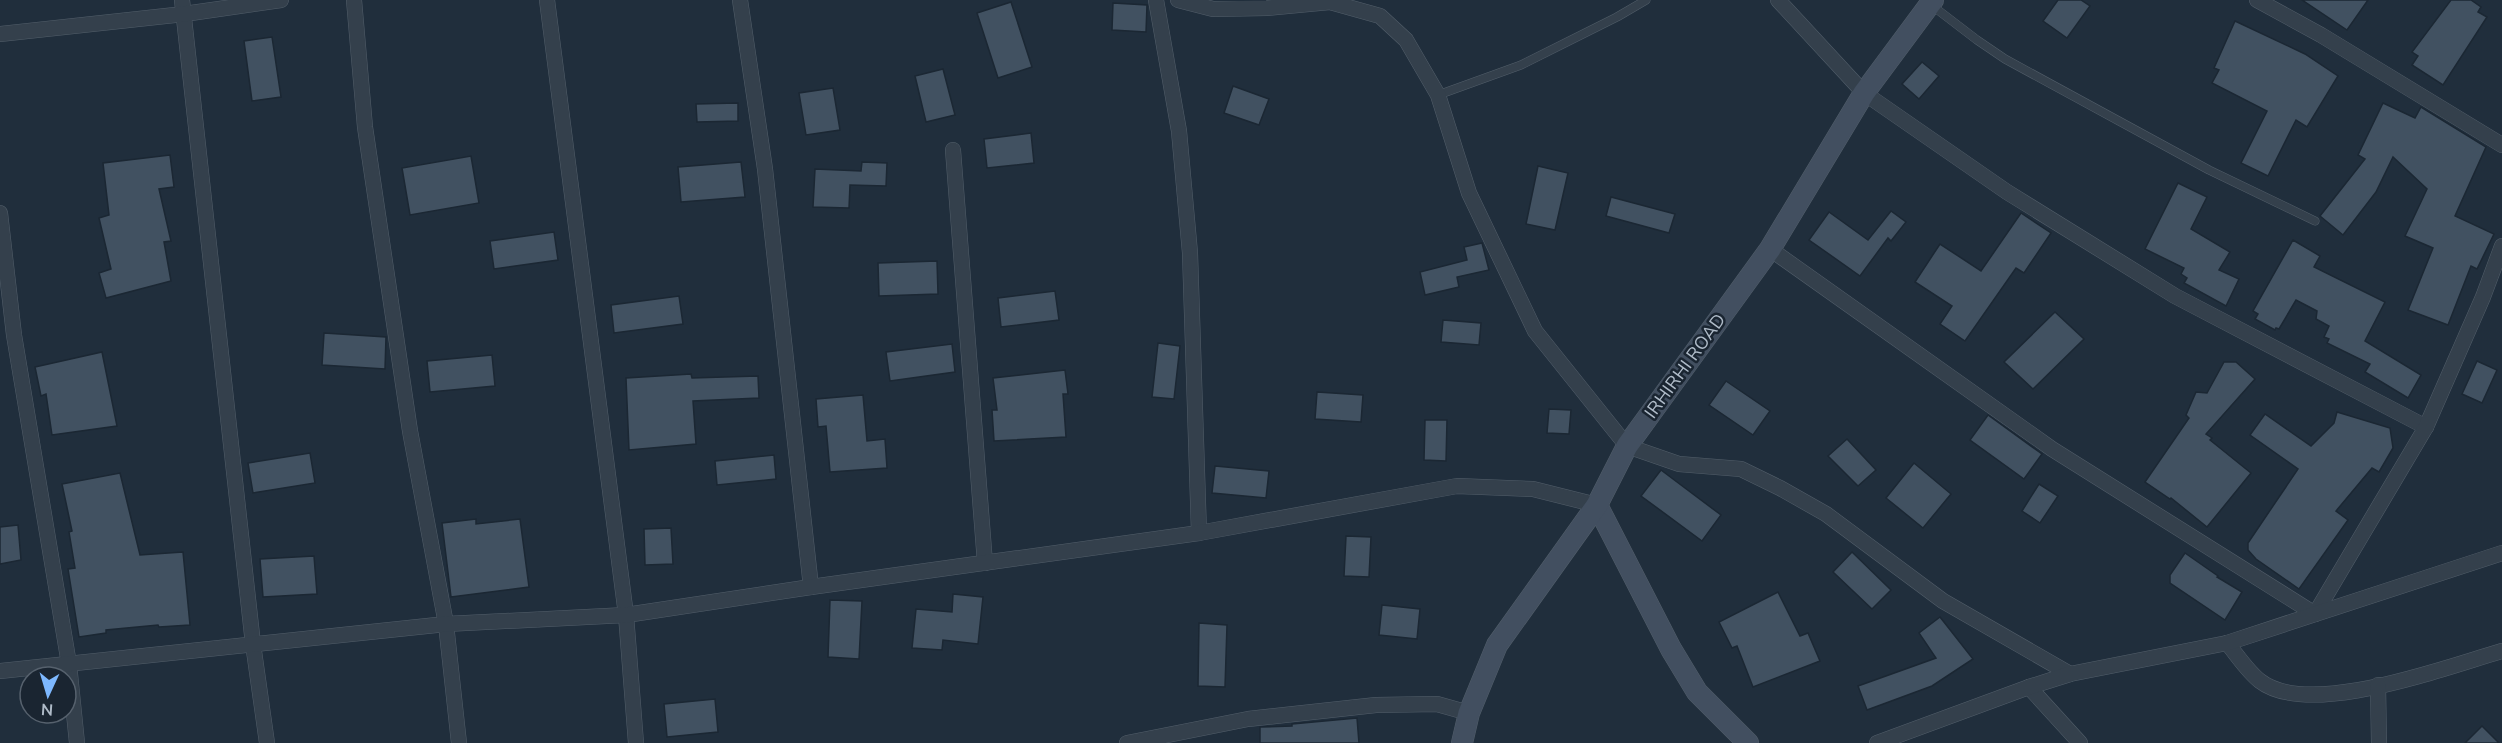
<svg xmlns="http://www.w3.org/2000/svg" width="2502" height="743" viewBox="0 0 2502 743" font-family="Mulish,sans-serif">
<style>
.building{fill:#415161;stroke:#1b2733;stroke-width:1.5}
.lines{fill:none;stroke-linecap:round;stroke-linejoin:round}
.lane-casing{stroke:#525e6a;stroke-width:9}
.street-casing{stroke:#525e6a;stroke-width:16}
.secondary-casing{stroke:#525e6a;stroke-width:22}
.lane{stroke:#34404c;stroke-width:8}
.street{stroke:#34404c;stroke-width:15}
.secondary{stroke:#424f60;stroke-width:21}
.labels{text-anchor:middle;stroke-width:5;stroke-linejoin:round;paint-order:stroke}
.street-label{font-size:18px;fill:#afbbc8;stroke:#1a2531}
</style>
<rect width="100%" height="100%" fill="#202e3c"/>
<g class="building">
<polygon points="2058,0 2081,0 2090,6 2067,38 2043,21"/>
<polygon points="2302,0 2368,0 2347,30"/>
<polygon points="2451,0 2471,0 2481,7 2478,12 2487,17 2443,85 2412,65 2418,56 2412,52"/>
<polygon points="1011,2 1032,67 998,78 977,13"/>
<polygon points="1113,3 1147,5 1146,32 1112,30"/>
<polygon points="2235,21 2305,54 2338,76 2307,127 2296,120 2268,176 2241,163 2267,111 2212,83 2219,70 2214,68"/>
<polygon points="272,37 281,97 252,101 244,41"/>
<polygon points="1922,62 1939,76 1919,99 1902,84"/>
<polygon points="943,69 955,115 926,122 915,76"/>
<polygon points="1233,86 1269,99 1259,125 1224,113"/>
<polygon points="833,88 840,130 806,135 799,93"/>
<polygon points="738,103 738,121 697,122 696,104"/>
<polygon points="2383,103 2415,118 2421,107 2486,147 2455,216 2494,234 2477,269 2471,266 2448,325 2408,310 2433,248 2405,236 2427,189 2393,157 2376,192 2343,235 2320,216 2365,159 2358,155"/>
<polygon points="1031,133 1034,163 987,168 984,139"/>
<polygon points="170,155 174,187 159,189 171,241 164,242 171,281 106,298 99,273 111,269 99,218 109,215 103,163"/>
<polygon points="471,156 479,203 410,215 402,168"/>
<polygon points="741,162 745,197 681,202 678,167"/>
<polygon points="862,162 887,163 886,186 850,185 849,208 813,207 815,169 861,171"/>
<polygon points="1538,166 1568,173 1555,230 1526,224"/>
<polygon points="2178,183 2207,197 2191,229 2230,252 2219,270 2239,279 2226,306 2184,283 2187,278 2181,274 2184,268 2145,249"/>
<polygon points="1611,197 1675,214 1669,233 1606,216"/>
<polygon points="1891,211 1906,222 1891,241 1888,238 1860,276 1809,240 1829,212 1868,240"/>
<polygon points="2021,213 2051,233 2024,273 2016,268 1965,341 1940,324 1952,306 1915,282 1940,244 1981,271"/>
<polygon points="554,232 558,260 494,269 490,241"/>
<polygon points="2293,240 2320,256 2314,267 2385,302 2365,341 2421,375 2408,398 2365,372 2370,364 2327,343 2329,339 2324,337 2329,326 2316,319 2317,311 2296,300 2279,329 2276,328 2275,330 2255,319 2258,314 2253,311"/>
<polygon points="1482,243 1489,270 1457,277 1459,287 1425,295 1420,272 1467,260 1464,247"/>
<polygon points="937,261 938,294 879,296 878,263"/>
<polygon points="1055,291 1059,320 1001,327 998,298"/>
<polygon points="679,296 683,324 614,333 611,305"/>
<polygon points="2055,312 2084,339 2033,389 2004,362"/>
<polygon points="1443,320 1481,323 1479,345 1441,342"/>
<polygon points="324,333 386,337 385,369 322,365"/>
<polygon points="1158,343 1180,346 1174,399 1152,397"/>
<polygon points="952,344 955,372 890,381 886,352"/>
<polygon points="102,352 117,426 52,435 46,394 41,396 35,367"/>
<polygon points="492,355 495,386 430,392 427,361"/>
<polygon points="2477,361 2497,370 2482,403 2462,394"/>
<polygon points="2224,362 2236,362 2255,379 2206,434 2212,438 2210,440 2251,473 2207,527 2171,498 2170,499 2145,482 2189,418 2186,415 2196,392 2207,393"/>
<polygon points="1065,370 1068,394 1063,394 1066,437 994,441 992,410 997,410 993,378"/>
<polygon points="691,374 692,378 758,376 759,398 693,401 696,444 629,450 626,378"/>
<polygon points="1726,381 1770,411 1753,435 1709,405"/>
<polygon points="1317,392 1363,395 1361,422 1315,419"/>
<polygon points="863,395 867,441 885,439 887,468 830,472 826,426 818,427 816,399"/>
<polygon points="1549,409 1571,410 1569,434 1547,433"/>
<polygon points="2337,412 2390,428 2393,448 2379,472 2372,468 2336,511 2348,520 2299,589 2256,559 2248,550 2248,543 2298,469 2250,435 2265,414 2311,446 2334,423"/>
<polygon points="1988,415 2042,454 2024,479 1970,440"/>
<polygon points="1425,420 1447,420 1446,461 1424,460"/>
<polygon points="1847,439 1876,470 1858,486 1828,456"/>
<polygon points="310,453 315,483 253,493 248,463"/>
<polygon points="774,455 776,479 717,485 715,461"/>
<polygon points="1914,463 1951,494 1923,528 1886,498"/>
<polygon points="1215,466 1269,471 1266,498 1212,493"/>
<polygon points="1661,470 1721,515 1702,541 1641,496"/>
<polygon points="120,473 140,555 183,552 190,625 159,627 158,625 106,630 106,633 79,637 68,569 75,568 69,532 72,531 62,484"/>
<polygon points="2039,484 2058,496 2040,523 2022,511"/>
<polygon points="476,519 476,524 520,519 529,587 451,597 442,523"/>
<polygon points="18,525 21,560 0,564 0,527"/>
<polygon points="671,528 673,564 645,565 644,529"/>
<polygon points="1346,536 1371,537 1369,577 1344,576"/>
<polygon points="1852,552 1891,590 1872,609 1833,572"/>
<polygon points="2185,553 2218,576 2217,577 2242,592 2225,620 2170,583 2170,575"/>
<polygon points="314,556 317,594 263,597 260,559"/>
<polygon points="1778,592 1800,636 1808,633 1820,661 1753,687 1737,646 1732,648 1719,622"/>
<polygon points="953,594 983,597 978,644 943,640 942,650 912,648 916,609 952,612"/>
<polygon points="830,600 862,601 859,659 828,657"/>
<polygon points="1382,605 1420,609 1417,639 1379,635"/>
<polygon points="1940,617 1973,659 1932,686 1867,710 1858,686 1936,658 1919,633"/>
<polygon points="1199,623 1227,625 1225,687 1198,686"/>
<polygon points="715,699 718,732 667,737 664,704"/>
<polygon points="1357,718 1359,743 1260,743 1260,727 1292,726 1292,724"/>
<polygon points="2482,726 2499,743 2465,743"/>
</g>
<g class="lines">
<g class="lane-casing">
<g id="lane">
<polyline points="1930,4 1977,40 2005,59 2209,170 2315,221"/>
<polyline points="1438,95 1521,65 1617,17 1646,0"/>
</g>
</g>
<g class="street-casing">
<g id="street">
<polyline points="182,0 253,644 267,743"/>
<polyline points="354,0 365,127 410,431 446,624 459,743"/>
<polyline points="547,0 626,615 636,743"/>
<polyline points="740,0 765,169 811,587"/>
<polyline points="1156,0 1179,131 1190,253 1199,533"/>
<polyline points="1178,0 1213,9 1267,8 1330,2 1380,16 1406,40 1438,95 1469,193 1535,331 1627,446 1679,464 1741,469 1780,488 1826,514 1943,601 2070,674"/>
<polyline points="1778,0 1864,93 2007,192 2175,296 2426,427"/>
<polyline points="2257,0 2321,35 2502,145"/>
<polyline points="0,34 184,14 281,0"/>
<polyline points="953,150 985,563"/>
<polyline points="0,213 14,335 69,664 77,743"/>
<polyline points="1770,249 2052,449 2315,614 2426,427 2483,297 2502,246"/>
<path d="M2227,643C2237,655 2248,672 2260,681C2309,719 2446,667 2502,651"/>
<polyline points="0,671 446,624 626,615 811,587 1199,533 1457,486 1533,489 1597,505"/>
<polyline points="2378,685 2379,743"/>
<polyline points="2029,687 2080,743"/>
<polyline points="1127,743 1248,719 1376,705 1437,704 1469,713"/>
<polyline points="1877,743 2029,687 2070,674 2227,643 2502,553"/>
</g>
</g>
<g class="secondary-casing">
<g id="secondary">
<polyline points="1597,505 1671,649 1697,692 1748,743"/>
<polyline points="1462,743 1469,713 1497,645 1597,505 1627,446 1770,249 1864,93 1933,0"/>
</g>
</g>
<use href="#lane" class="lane"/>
<use href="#street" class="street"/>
<use href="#secondary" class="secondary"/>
</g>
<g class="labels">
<g class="street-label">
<text transform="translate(1685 366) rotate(-54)" y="6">IRHIRHI ROAD</text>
</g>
</g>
<g transform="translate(48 695) rotate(184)"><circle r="28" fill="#1a2531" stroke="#56616d" stroke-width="1.5"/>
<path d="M0-4.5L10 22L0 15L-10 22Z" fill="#7db8ff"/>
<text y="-9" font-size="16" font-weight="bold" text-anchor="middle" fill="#afbbc8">N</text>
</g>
</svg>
